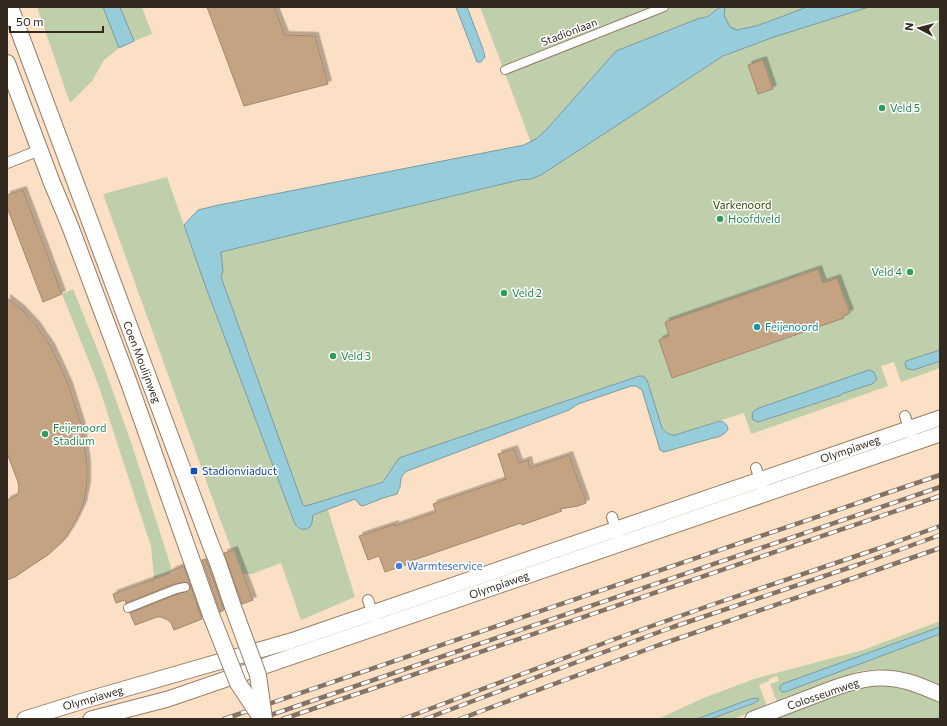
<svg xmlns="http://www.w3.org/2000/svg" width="947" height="726" viewBox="0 0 947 726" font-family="Commissioner,sans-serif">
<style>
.green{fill:#bfcfac;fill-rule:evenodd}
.water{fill:#97ccdb;stroke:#799ba3}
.building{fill:#c4a383;stroke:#a18870;filter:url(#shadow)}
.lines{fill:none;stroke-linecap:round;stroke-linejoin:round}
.pedestrian-casing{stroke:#967d65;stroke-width:10}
.minor-casing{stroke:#967d65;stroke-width:12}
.secondary-casing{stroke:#967d65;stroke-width:17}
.primary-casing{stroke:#967d65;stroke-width:18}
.pedestrian{stroke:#fff;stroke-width:8}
.minor{stroke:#fff;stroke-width:10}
.secondary{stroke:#fff;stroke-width:15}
.primary{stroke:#fff;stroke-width:16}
.rail-casing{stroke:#847262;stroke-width:4.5}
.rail{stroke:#fff;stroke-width:3;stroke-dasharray:9;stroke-linecap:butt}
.primary-bridge-casing{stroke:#967d65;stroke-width:18;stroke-linecap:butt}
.primary-bridge{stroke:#fff;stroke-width:16}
.leisure-dot{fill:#2e9e5b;stroke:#fff;stroke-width:1.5}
.culture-dot{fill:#0f9aa8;stroke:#fff;stroke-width:1.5}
.transit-dot{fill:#1a4fb4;stroke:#fff;stroke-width:1.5}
.shop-dot{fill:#3f7fe0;stroke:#fff;stroke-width:1.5}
.labels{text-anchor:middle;stroke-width:3;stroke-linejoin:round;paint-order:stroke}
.street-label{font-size:11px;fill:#33291f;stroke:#fff}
.leisure-label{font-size:11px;fill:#27864d;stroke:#fff;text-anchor:start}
.park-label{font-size:11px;fill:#2e4303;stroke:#fff}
.culture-label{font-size:11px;fill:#0d838f;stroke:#fff;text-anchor:start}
.transit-label{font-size:11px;fill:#164399;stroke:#fff;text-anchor:start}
.shop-label{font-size:11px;fill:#366cbe;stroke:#fff;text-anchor:start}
</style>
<defs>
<filter id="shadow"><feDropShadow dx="3.5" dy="-3.5" stdDeviation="0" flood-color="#0004"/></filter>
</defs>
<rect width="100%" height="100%" fill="#fce0c5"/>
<g class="green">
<polygon points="37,7 103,7 119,48 104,60 92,81 70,103"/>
<polygon points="120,7 142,7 152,34 134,41"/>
<path d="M480,7H940V350L906,361L913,370L940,361V368L901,382L894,362L881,366L888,386L751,434L744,413L675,435C669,435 666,433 662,428L647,380L639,376L399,458L383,481L308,506H306L303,505L200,236L536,156ZM844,393L839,396L835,397L777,416L758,422L754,420L753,416Z"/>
<polygon points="167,177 205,285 295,524 313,519 312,515 328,510 355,597 301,620 281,563 252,574 241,574 221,522 103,194"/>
<polygon points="73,289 102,361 132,445 172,570 168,574 154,579 151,546 137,504 98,384 62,294"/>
<polygon points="940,621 940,627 782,684 780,686 785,692 940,634 940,685 929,680 912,675 878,669 859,671 777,702 770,684 779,681 777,676 769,679 769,681 759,685 767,706 733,719 710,719 752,704 750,699 697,719 658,719 701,699 754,679 863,650"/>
<polygon points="872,685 893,686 923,693 940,702 940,719 771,719 838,693"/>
</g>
<g class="water">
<polygon points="103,7 120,7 134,41 119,48"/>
<polygon points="456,7 467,7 483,49 485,57 481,62 477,62"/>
<path d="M719,7H725L724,15L730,27L737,30L756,26L773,20L807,7H869L771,38L723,56L541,175L531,179L519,180L221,252L223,271L221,277L303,505L306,506L383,482L399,458L639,376H643L647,380L662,428C666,433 669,435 675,435L720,421C725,422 728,425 728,430C724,434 719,438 713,438L664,452L660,450L642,390L636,386H631L578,404L569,410L407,471C400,476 401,480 400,487C399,489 398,491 397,494L383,498L363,506L360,505L355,499L313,515L312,523L310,527C304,531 300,530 295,524L205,285L184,225L198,210L219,205L524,145L537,138L546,130L616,51L700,18C713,17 709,13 718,9Z"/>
<polygon points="940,350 940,361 913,370 908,369 906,368 905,363 906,361"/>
<polygon points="869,370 874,372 877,379 872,384 844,393 839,396 835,397 777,416 758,422 754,420 753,420 752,417 753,416 752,413 755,410 759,408"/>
<polygon points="940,627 940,634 785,692 782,692 780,690 780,686 782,684"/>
<polygon points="758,698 759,700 752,704 710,719 697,719 750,699"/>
</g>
<g class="building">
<polygon points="207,7 274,7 285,35 315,36 328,84 244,106"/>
<polygon points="763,60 773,89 758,94 748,65"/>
<polygon points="23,190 62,294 43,302 7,207 7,195"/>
<polygon points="818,269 823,283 837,278 850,313 843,316 844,318 672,378 659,340 669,336 665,322"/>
<polygon points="7,298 21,309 36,325 51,347 60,366 69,386 81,424 87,464 87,485 83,505 74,524 64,540 48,555 31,566 15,577 7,580 7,500 14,497 18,494 19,488 18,482 7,453"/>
<polygon points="514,449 519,463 528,460 530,468 569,455 584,496 586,503 578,506 560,509 562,511 522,525 521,523 408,562 408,564 385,572 379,556 368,560 359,536 395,524 395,526 436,512 433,504 506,479 498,454"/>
<polygon points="234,550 253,600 242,604 224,553"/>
<polygon points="206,559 224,610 220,612 202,560"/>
<polygon points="184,566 202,619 174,630 171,623 168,620 161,617 157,617 135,625 130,613 178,594 188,591 190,589 190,586 189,584 186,582 174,584 126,603 125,600 116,603 113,594 168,574 173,570"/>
</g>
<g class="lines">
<g class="pedestrian-casing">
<g id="pedestrian">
<polyline points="505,70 664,7"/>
<polyline points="128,608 176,589 185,587"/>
</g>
</g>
<g class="minor-casing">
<g id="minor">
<polyline points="7,163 40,150"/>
<polyline points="905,416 911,434"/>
<polyline points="756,468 765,495"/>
<polyline points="612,517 618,535"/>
<polyline points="368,600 374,617"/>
</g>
</g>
<g class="secondary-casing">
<g id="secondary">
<polyline points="25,719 86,700 291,641 940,418"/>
<polyline points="91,719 168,699 940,434"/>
<path d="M753,719C774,711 795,703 816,695C836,687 857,679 878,678C901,677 919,685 940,694"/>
</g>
</g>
<g class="primary-casing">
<g id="primary">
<polyline points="10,7 210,543 218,563 233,607"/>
<polyline points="7,63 52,183 70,226 129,383 211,615"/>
</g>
</g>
<use href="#pedestrian" class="pedestrian"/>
<use href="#minor" class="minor"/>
<use href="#secondary" class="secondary"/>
<use href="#primary" class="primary"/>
<g class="rail-casing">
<g id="rail">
<polyline points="224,719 940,475"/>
<polyline points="259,719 940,487"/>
<polyline points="283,719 940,496"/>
<polyline points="403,719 615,639 717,603 880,548 940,526"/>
<polyline points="425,719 585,659 673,627 860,564 940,535"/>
<polyline points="460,719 659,645 868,573 940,548"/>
</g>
</g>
<use href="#rail" class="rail"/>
<g class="primary-bridge-casing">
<g id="primary-bridge">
<polyline points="233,607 258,675 264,719"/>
<polyline points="211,615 238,683 262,719"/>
</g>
</g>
<use href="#primary-bridge" class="primary-bridge"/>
</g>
<g class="leisure-dot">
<circle cx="882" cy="108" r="4"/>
<circle cx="720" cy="219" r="4"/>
<circle cx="910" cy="272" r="4"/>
<circle cx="504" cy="293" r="4"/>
<circle cx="333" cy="356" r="4"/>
<circle cx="45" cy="434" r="4"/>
</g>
<circle class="culture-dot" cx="757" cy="327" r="4"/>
<rect class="transit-dot" x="190" y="467" width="8" height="8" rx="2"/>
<circle class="shop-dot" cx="399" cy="566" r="4"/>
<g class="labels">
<g class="street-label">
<text transform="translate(569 32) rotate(-21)" y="4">Stadionlaan</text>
<text transform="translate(142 362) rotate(69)" y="4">Coen Moulijnweg</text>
<text transform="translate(850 449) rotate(-19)" y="4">Olympiaweg</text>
<text transform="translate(499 585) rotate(-19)" y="4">Olympiaweg</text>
<text transform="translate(823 694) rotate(-19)" y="4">Colosseumweg</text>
<text transform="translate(93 698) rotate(-16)" y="4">Olympiaweg</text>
</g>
<g class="leisure-label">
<text x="890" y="112">Veld 5</text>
<text x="728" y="223">Hoofdveld</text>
<text x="902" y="276" text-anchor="end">Veld 4</text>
<text x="512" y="297">Veld 2</text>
<text x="341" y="360">Veld 3</text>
<text x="53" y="432">Feijenoord<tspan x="53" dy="13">Stadium</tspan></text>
</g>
<g class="park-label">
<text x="742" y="209">Varkenoord</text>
</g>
<g class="culture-label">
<text x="765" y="331">Feijenoord</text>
</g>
<g class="transit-label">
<text x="202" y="475">Stadionviaduct</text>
</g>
<g class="shop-label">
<text x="407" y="570">Warmteservice</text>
</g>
</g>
<rect width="947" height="726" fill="none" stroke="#33291f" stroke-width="16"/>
<g transform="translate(919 28) rotate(277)" stroke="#ffffff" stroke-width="3" paint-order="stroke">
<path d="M0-3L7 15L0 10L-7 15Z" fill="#33291f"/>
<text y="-6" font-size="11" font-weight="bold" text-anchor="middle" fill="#33291f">N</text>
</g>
<path d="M10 26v6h93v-6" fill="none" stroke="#33291f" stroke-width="2"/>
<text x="16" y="26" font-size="12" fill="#33291f" stroke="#ffffff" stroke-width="3" paint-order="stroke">50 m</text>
</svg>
